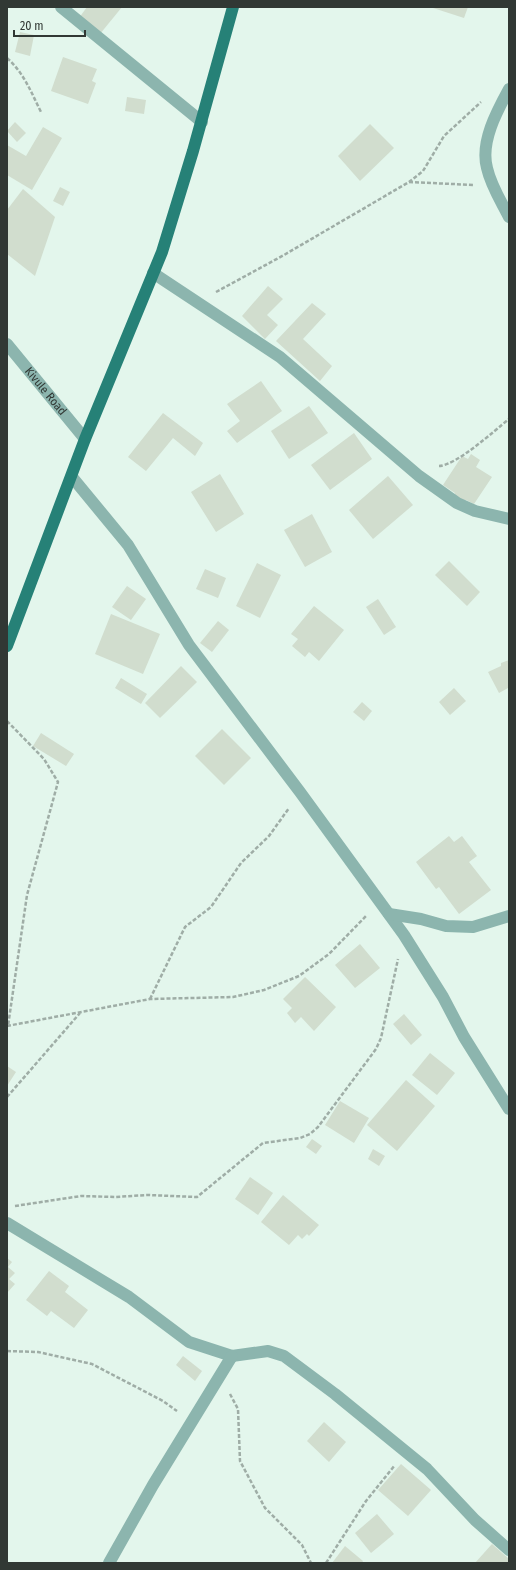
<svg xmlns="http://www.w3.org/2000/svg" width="516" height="1570" viewBox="0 0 516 1570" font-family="'Fira Sans Condensed',sans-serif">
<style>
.building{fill:#d1ddce}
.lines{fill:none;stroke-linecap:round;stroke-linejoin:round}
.path{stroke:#9fada6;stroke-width:2.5;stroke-dasharray:4 2;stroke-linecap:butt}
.minor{stroke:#8cb5ae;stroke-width:12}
.major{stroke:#268177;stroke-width:12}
.labels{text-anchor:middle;stroke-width:3;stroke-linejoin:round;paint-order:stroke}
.street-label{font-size:12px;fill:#313834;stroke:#e3f6ec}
</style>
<rect width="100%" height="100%" fill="#e3f6ec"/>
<g class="building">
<polygon points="87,7 122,7 100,34 79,18"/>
<polygon points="430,7 468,7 464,18"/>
<polygon points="20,32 34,35 30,56 15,52"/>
<polygon points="63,57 97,69 92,81 96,83 88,104 51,91"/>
<polygon points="127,97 146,100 144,114 125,111"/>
<polygon points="15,122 26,133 17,142 7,131"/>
<polygon points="370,124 394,148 360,181 338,156"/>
<polygon points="43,127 62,138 32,190 7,175 7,145 26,156"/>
<polygon points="60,187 70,192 63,206 53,201"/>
<polygon points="23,189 55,217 35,276 7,254 7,210"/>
<polygon points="268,286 283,299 267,315 278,325 265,339 242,316"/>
<polygon points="312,303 326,314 303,339 332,366 320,381 276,341"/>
<polygon points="261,381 282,411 237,443 227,431 240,421 227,404"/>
<polygon points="309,406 328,433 289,459 271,431"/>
<polygon points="163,413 203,443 195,456 173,438 146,471 128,457"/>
<polygon points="354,433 372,459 330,490 311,465"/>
<polygon points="471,454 480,460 476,467 492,477 474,504 466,500 462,504 452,497 455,493 443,485 462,456 468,459"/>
<polygon points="220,474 244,514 216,532 191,492"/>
<polygon points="388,476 413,505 373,539 349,510"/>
<polygon points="312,514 332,552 305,567 284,530"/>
<polygon points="449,561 480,592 467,606 435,575"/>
<polygon points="257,563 281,575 260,618 236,606"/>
<polygon points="205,569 226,578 218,598 196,589"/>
<polygon points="127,586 146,599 131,620 112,607"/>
<polygon points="378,599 396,627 384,635 366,607"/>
<polygon points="314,606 344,630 319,661 309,652 305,657 292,646 298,639 291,634"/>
<polygon points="111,614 160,634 143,674 95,654"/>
<polygon points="218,621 229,630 212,652 200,643"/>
<polygon points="509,660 509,692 508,688 499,693 488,672 501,666 501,663"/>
<polygon points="181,666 197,682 160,718 145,703"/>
<polygon points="121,678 147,694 141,704 115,688"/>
<polygon points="454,688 466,701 450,715 439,702"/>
<polygon points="362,702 372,711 364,721 353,712"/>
<polygon points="222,729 251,758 224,785 195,756"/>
<polygon points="41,733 74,754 66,766 33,746"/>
<polygon points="449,836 454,842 462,836 477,856 469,862 491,890 459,914 439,887 436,889 416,862"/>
<polygon points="360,944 380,968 355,988 335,965"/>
<polygon points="305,977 336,1007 314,1031 301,1017 295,1023 287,1013 292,1008 283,999"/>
<polygon points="404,1014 422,1035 411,1045 393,1024"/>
<polygon points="430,1053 455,1073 437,1095 412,1075"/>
<polygon points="7,1066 16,1072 7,1086"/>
<polygon points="406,1080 435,1106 397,1151 367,1125"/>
<polygon points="340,1101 369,1118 354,1143 325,1125"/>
<polygon points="312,1139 322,1146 316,1154 306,1147"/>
<polygon points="373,1149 385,1156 379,1166 368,1159"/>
<polygon points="250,1177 273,1193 258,1215 235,1199"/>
<polygon points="283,1195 319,1225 309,1236 307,1234 302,1239 298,1235 289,1245 261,1222"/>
<polygon points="7,1258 12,1262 8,1267 15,1273 9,1279 15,1284 7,1293"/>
<polygon points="49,1271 69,1286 65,1292 88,1310 74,1328 51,1311 47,1316 26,1300"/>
<polygon points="183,1356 202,1371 195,1381 176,1365"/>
<polygon points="324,1422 346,1442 329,1462 307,1441"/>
<polygon points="401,1464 431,1490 408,1516 378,1490"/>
<polygon points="377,1514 394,1534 371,1553 355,1533"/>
<polygon points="492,1544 509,1559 509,1563 475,1563"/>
<polygon points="345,1546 363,1561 362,1563 332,1563"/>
</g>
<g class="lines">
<g class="path">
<path d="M7,58C24,73 31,92 41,112"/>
<polyline points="409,182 474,185"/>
<polyline points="216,292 284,255 409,182 423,171 444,136 481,102"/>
<path d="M439,466C457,465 494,431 509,419"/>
<polyline points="7,721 44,759 58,782 27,895 8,1026"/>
<polyline points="150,999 185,927 211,907 241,863 269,836 289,808"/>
<polyline points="7,1026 150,999 233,997 264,990 299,976 329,954 367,915"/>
<polyline points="7,1097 80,1013"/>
<polyline points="15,1206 81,1196 115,1197 148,1195 197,1197 263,1143 300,1138 310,1134 318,1127 376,1049 381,1038 398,959"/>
<polyline points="7,1351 38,1352 92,1364 163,1401 177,1411"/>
<polyline points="230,1394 238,1409 240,1461 265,1508 302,1545 311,1563"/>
<polyline points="326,1563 366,1501 395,1465"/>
</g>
<g class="minor">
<polyline points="61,7 202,122"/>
<path d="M509,89C497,111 480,142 487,168C491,186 501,201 509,217"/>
<polyline points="153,273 280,357 419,476 457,503 475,511 509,519"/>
<path id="s1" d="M7,344L85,439"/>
<polyline points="72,477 128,545 189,645 300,792 404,935 443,997 464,1037 509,1109"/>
<polyline points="389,914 421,919 446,926 473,927 509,916"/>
<polyline points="7,1223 129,1297 189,1342 232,1356 268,1351 284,1356 335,1394 427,1469 475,1520 509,1550"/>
<polyline points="109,1563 153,1485 232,1356"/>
</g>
<polyline class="major" points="7,646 85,439 162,252 193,151 233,7"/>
</g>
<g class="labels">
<g class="street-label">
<text dy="4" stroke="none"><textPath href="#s1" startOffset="61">Kivule Road</textPath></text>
</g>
</g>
<rect width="516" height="1570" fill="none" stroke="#313834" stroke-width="16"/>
<path d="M14 30v6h71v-6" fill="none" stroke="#313834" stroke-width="2"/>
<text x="20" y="30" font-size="12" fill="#313834" stroke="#e3f6ec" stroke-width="3" paint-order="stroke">20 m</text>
</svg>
